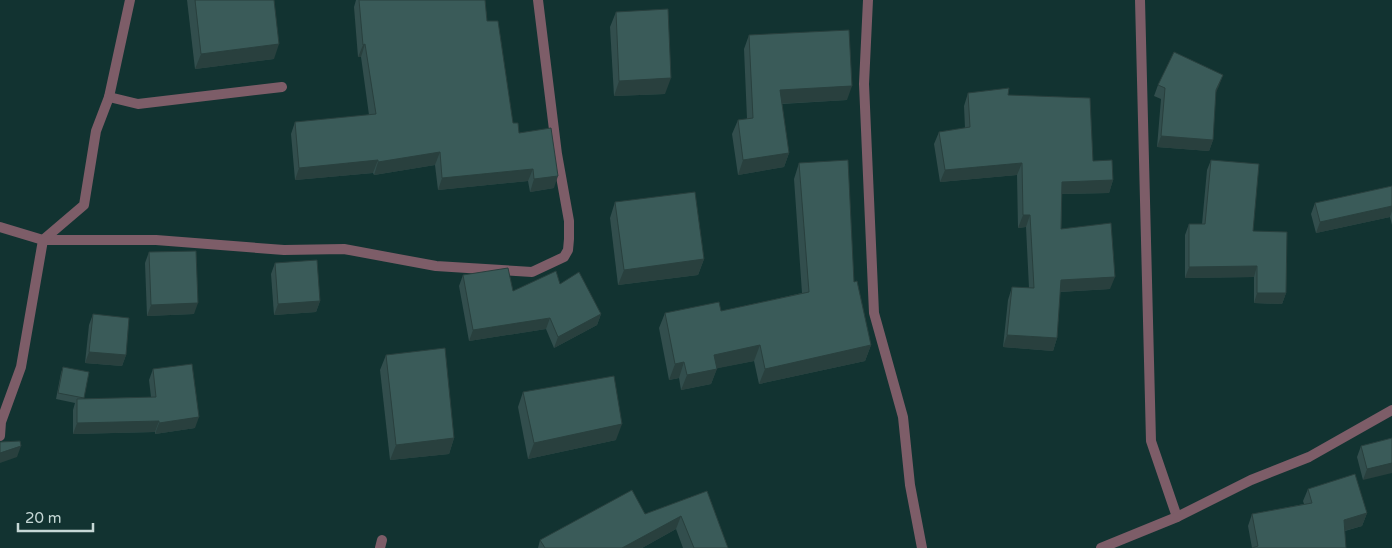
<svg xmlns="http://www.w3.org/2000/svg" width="1392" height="548" viewBox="0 0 1392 548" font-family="'Varela Round',sans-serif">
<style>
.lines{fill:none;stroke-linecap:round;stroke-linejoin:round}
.minor{stroke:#7d5d68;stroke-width:10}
.wall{fill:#324e4d}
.shaded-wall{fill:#29403e}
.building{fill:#3a5b59;stroke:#29403e}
</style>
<rect width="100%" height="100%" fill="#123331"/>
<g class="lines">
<g class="minor">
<polyline points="868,0 864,84 874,313 903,417 910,485 922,548"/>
<polyline points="1140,0 1151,441 1177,517"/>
<polyline points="109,97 138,104 282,87"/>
<polyline points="0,227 43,240 156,240 284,250 344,249 436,266 532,272 564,257 568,250 569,239 569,221 557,154 538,0"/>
<polyline points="0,436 1,422 21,367 43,240 84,205 96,131 109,97 130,0"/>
<polyline points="380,548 382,540"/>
<polyline points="1101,548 1177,517 1251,480 1309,457 1392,410"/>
</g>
</g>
<g class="wall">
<polygon points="187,0 274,0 274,59 195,69"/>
<polygon points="356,0 485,0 487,21 513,123 554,188 530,192 528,181 438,190 435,165 374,175 373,173 295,180 291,134 295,122 369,115 361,57 358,57 354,7"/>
<polygon points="616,12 665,94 614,96 610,27"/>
<polygon points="749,35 847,100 782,104 789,153 784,167 738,175 732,134 738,120 747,119 744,49"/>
<polygon points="1223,75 1215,93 1213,140 1209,151 1157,147 1161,99 1154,96 1158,85"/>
<polygon points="968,93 1008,95 1093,161 1113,180 1109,193 1062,194 1061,229 1110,289 1060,292 1057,338 1053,351 1003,347 1008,300 1012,287 1029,288 1026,227 1018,228 1017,175 940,182 934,144 939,132 965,128 964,106"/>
<polygon points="1211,160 1253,231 1286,293 1282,304 1254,303 1254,277 1185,278 1185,235 1189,224 1202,224 1207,170"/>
<polygon points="799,163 854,282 871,345 865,361 759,384 754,361 717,368 711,384 681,390 679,378 669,380 659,328 665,313 721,311 802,293 794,179"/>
<polygon points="1392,186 1392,225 1390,217 1316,233 1311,214 1315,203"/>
<polygon points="615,202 704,259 698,275 618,285 610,218"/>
<polygon points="149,252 194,314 147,316 145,263"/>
<polygon points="275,263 320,301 316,312 274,315 271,274"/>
<polygon points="463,275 513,291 560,284 601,314 597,325 554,348 546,329 469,341 459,286"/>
<polygon points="93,314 126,355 122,366 85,363 89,325"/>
<polygon points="386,355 454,438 449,454 390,460 380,370"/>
<polygon points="63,367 84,399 151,397 149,380 153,369 195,428 155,434 155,432 73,434 73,410 75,403 56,399 61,373"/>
<polygon points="523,392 616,440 528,459 518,407"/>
<polygon points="1392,438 1363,480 1357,457 1361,446"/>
<polygon points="1308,489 1367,513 1362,526 1345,531 1252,548 1248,526 1252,514 1304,504 1303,501"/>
<polygon points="707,491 728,548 683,548 676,529 642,548 538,548 540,540 645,514"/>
</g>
<g class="shaded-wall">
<polygon points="279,44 274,59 195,69 201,54"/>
<polygon points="365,44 361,57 358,57 363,45"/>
<polygon points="1223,75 1219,86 1212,101 1216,90"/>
<polygon points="671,78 665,94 614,96 619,81"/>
<polygon points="852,86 847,100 775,104 780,90"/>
<polygon points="1161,136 1213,140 1209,151 1157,147"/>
<polygon points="440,152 435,165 374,175 378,162"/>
<polygon points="789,153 784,167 738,175 743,160"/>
<polygon points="378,160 373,173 295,180 299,168"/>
<polygon points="1022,163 1017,175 940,182 945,170"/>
<polygon points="533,169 528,181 438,190 442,178"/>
<polygon points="558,176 554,188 530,192 534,179"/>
<polygon points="1113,180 1109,193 1057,194 1062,182"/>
<polygon points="1392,206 1392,211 1390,217 1316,233 1320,222"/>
<polygon points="1023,215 1030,215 1026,227 1018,228"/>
<polygon points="704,259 698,275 618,285 624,270"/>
<polygon points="1257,266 1254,277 1185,278 1189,267"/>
<polygon points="1115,277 1110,289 1057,292 1061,280"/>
<polygon points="1257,293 1286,293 1282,304 1254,303"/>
<polygon points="320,301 316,312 274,315 278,304"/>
<polygon points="198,303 194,314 147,316 151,305"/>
<polygon points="601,314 597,325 554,348 558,337"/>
<polygon points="550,318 546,329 469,341 473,330"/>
<polygon points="1007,335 1057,338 1053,351 1003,347"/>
<polygon points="760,345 754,361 709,370 714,355"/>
<polygon points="871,345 865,361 759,384 765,369"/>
<polygon points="89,352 126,355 122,366 85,363"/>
<polygon points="684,362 679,378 669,380 675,364"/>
<polygon points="717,369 711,384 681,390 687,375"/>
<polygon points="199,417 195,428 155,434 159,423"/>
<polygon points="159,421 155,432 73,434 77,423"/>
<polygon points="622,424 616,440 528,459 534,443"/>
<polygon points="454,438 449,454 390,460 396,445"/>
<polygon points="21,446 17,457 0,463 0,453"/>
<polygon points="1392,463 1392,473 1363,480 1367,469"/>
<polygon points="1367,513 1362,526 1340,532 1344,520"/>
<polygon points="681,516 676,529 642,548 622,548"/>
</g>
<g class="building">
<polygon points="195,0 274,0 279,44 201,54"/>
<polygon points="359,0 485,0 487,21 498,21 513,123 518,123 519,133 551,128 558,176 534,179 533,169 442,178 440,152 378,162 378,160 299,168 295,122 376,114 365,44 363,45"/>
<polygon points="668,9 671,78 619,81 616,12"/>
<polygon points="849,30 852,86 780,90 789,153 743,160 738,120 753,118 749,35"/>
<polygon points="1174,52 1223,75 1216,90 1213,140 1161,136 1165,88 1158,85"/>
<polygon points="1009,88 1008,95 1090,98 1093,161 1112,160 1113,180 1062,182 1061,229 1111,223 1115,277 1061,280 1057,338 1007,335 1012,287 1034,288 1030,215 1023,215 1022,163 945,170 939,132 970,127 968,93"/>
<polygon points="848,160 854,282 857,281 871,345 765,369 760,345 714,355 717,369 687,375 684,362 675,364 665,313 719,302 721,311 809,292 799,163"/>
<polygon points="1211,160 1259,164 1253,231 1287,232 1286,293 1257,293 1257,266 1189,267 1189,224 1205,224"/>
<polygon points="1392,186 1392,206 1320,222 1315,203"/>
<polygon points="695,192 704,259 624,270 615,202"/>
<polygon points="196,251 198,303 151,305 149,252"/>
<polygon points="317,260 320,301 278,304 275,263"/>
<polygon points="508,268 513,291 556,271 560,284 579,272 601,314 558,337 550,318 473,330 463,275"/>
<polygon points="93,314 129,318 126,355 89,352"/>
<polygon points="445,348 454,438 396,445 386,355"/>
<polygon points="192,364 199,417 159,423 159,421 77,423 77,399 156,397 153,369"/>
<polygon points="63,367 89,372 84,398 58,393"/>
<polygon points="614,376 622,424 534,443 523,392"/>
<polygon points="1392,438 1392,463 1367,469 1361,446"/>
<polygon points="20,441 21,446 0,453 0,442"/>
<polygon points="1355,474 1367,513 1344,520 1346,548 1252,548 1258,546 1252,514 1312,503 1308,489"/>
<polygon points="632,490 645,514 707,491 728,548 694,548 681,516 622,548 545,548 540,540"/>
</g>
<path d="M18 523v8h75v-8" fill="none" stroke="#c6d8d6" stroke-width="2.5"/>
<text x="25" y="523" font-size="15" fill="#c6d8d6" stroke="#123331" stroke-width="4" paint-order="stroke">20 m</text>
</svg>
